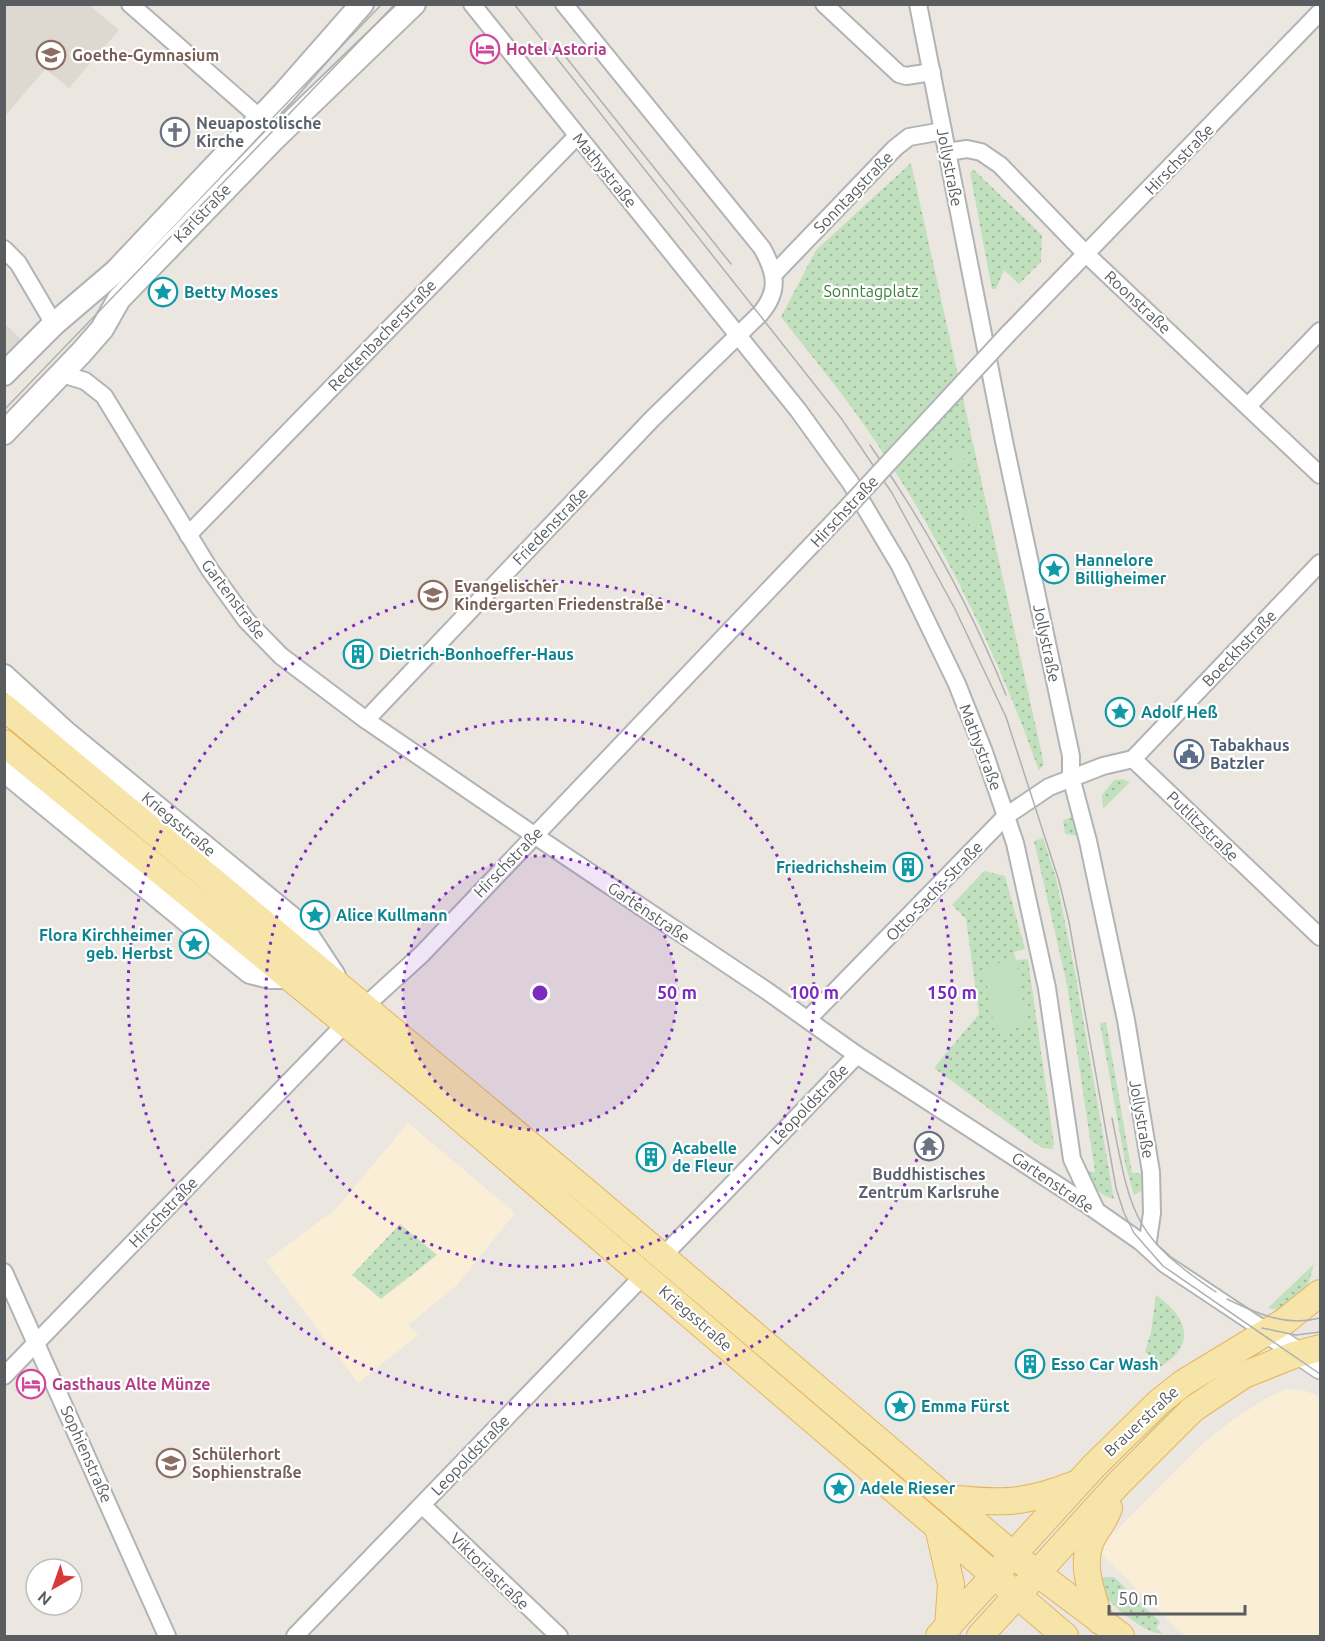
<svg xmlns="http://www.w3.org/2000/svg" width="1325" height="1641" viewBox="0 0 1325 1641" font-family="Ubuntu,sans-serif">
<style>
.commercial{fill:#faefd6}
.education{fill:#ddd9d1}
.grass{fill:url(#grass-dots)}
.pitch{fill:#c1e1be}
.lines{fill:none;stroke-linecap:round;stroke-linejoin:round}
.minor-casing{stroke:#b1b3b7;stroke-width:20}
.tertiary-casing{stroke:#b1b3b7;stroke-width:24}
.secondary-casing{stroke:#b0b4b7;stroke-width:26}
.primary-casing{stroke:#e4b460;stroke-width:28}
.minor{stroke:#fff;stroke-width:16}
.tertiary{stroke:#fff;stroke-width:21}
.secondary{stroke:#fff;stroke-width:22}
.primary{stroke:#f7e4a8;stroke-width:26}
.tram{stroke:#afb0b0;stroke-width:1.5}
.minor-bridge-casing{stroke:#b1b3b7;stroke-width:20;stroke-linecap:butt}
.minor-bridge{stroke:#fff;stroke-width:16}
.ring{fill:none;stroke:#7b2cbf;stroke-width:3;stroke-dasharray:3 6}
.labels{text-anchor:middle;stroke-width:4.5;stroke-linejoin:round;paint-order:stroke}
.hotel-label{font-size:16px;font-weight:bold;fill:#b23c85;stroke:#fff;text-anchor:start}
.education-label{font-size:16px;font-weight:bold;fill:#785e54;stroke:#fff;text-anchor:start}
.worship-label{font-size:16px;font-weight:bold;fill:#5b616d;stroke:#fff;text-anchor:start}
.street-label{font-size:16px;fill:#595d60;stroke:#fff}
.park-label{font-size:16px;fill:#3d7d3a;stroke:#fff}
.culture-label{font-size:16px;font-weight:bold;fill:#0d838f;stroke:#fff;text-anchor:start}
.service-label{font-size:16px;font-weight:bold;fill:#4e5e75;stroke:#fff;text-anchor:start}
.centre{fill:#7b2cbf;stroke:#fff;stroke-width:3}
.ring-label{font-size:18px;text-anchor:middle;font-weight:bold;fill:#7b2cbf;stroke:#fff;stroke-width:4.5;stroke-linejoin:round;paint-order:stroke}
</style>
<defs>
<pattern id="grass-dots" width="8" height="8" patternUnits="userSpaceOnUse" patternTransform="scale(1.5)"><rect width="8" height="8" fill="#c1e1be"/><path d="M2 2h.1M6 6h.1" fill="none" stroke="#a0ba9e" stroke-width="1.8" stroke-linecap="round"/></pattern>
</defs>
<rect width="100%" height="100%" fill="#ebe7e0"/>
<g class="commercial">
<polygon points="408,1123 515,1213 457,1285 408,1325 418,1335 358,1383 266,1261 337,1208"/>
<polygon points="1288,1389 1303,1390 1320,1397 1320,1636 1185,1636 1097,1550 1200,1446 1234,1419 1270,1396"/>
</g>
<g class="education">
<polygon points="5,4 89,5 119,30 69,88 45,69 5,116"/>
<polygon points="5,324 22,340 5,359"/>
</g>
<g class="grass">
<path d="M911,163L1044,764L1039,771C996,649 937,528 862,422C837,386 808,352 781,317L816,250Z"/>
<polygon points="973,169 1042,235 1041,262 1019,284 1004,270 996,289 992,289 970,173"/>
<polygon points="1122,779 1130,782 1103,809 1102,795 1114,780"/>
<polygon points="1075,816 1079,836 1065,834 1063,820"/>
<path d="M1043,838L1056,878L1075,972L1114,1199C1098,1195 1092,1185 1084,1171L1095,1172L1067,985L1034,841Z"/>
<polygon points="984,871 1005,876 1025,949 1014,952 1016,960 1028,959 1054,1144 1052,1149 1042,1148 934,1068 979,1014 966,919 952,905"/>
<polygon points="1106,1022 1132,1173 1145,1174 1145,1189 1134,1195 1126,1167 1100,1023"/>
<polygon points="400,1224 437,1255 381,1299 352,1275"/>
<polygon points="1314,1264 1307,1289 1278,1310 1268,1308"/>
<path d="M1156,1295C1187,1317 1198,1344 1160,1367L1145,1351L1151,1332Z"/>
<polygon points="1240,1359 1246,1364 1050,1540 1159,1421 1187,1395"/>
<path d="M1095,1577H1114L1160,1622L1156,1628L1162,1633C1150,1637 1112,1606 1104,1595C1100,1590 1097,1583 1095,1577Z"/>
</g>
<g class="pitch">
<polygon points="961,449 966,468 955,471 951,451"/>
<polygon points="977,507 981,528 971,531 966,509"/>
<polygon points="1016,960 1027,1026 995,1032 984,966"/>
</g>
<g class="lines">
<g class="minor-casing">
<g id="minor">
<polyline points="130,4 260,118"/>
<polyline points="472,4 798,410 850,482 900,566 957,684 984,752 1015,843 1047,988 1072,1159 1095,1208"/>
<polyline points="824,4 899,74 906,76 932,72"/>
<polyline points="918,4 1004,441 1071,756 1071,777 1088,841 1126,1020 1151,1172 1152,1213 1147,1247"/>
<polyline points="947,152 967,149 981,152 1000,165 1085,253 1320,475"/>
<polyline points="4,249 18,263 54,324"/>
<polyline points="774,274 895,148 909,137 943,131"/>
<polyline points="1008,334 1320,12"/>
<polyline points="62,374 85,381 104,396 210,570 246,620 281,656 366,720 534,835 767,991 857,1055 1085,1203 1141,1242 1165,1264 1267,1332"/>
<polyline points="1248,406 1320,331"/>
<polyline points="188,535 577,136"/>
<path d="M366,720L652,419L760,314C780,291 776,273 762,248L564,4"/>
<polyline points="1133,759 1320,563"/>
<polyline points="364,1007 422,954 843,512"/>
<polyline points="808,1019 1006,816 1049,787 1103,766 1133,759 1320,937"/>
<polyline points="662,1257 857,1055"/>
<polyline points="4,1272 167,1636"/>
<polyline points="4,1376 346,1023"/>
<polyline points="422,1505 559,1636"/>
<polyline points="295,1636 645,1274"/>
</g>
</g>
<g class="tertiary-casing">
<polyline id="tertiary" points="1267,1332 1320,1368"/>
</g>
<g class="secondary-casing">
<g id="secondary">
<polyline points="4,374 54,324 116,271 283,94 362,4"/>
<polyline points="4,433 81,353 102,329 119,299 274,139 414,4"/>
<polyline points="4,676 66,733 301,926 334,976"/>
<polyline points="4,770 250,972 270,977 289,977"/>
</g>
</g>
<g class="primary-casing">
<g id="primary">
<polyline points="4,707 589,1194 1013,1555 1121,1636"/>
<polyline points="4,743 433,1095 1065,1636"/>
<path d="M947,1498C1002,1503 1022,1505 1075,1484"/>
<polyline points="938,1527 951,1584 948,1628"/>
<path d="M1100,1621C1093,1595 1080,1567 1091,1541C1096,1529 1105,1521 1109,1508"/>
<polyline points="939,1636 1094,1466 1159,1402 1183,1383 1285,1321 1320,1293"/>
<polyline points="980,1636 1117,1485 1193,1409 1244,1375 1294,1355 1320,1348"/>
</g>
</g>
<use href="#minor" class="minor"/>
<use href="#tertiary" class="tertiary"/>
<use href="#secondary" class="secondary"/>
<use href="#primary" class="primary"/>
<g class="tram">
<polyline points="514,4 841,418 892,493 955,609 1006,717 1059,881 1069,922 1116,1188 1124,1213 1134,1233 1163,1266 1320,1374"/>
<polyline points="557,46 731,264"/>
<polyline points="263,128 382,4"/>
<polyline points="4,410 395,4"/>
<path d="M870,445C924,523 971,607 1006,695"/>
<path d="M1112,1118C1131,1214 1132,1236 1216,1292"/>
<path d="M1227,1299C1258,1314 1286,1327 1320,1318"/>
<polyline points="1262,1328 1296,1335 1320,1332"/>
</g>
<g class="minor-bridge-casing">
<polyline id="minor-bridge" points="843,512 1008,334"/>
</g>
<use href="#minor-bridge" class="minor-bridge"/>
</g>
<circle cx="540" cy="993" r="137" fill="#7b2cbf" fill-opacity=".12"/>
<g class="ring">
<circle cx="540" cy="993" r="137"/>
<circle cx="540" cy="993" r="274"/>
<circle cx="540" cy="993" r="412"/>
</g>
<defs>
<g id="hotel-ring" transform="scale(1.5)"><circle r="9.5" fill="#fff" stroke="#d1479c" stroke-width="1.5"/><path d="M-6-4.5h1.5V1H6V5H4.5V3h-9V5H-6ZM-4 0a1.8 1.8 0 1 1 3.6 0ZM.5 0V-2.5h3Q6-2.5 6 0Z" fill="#d1479c"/></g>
<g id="school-ring" transform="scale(1.5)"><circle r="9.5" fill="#fff" stroke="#8d6e63" stroke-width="1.5"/><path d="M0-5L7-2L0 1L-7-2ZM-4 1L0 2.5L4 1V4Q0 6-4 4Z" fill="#8d6e63"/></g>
<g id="church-ring" transform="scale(1.5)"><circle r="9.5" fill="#fff" stroke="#6b7280" stroke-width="1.5"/><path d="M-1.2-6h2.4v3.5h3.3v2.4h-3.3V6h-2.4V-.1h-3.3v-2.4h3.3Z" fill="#6b7280"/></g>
<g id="sight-ring" transform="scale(1.5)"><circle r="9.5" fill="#fff" stroke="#0f9aa8" stroke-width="1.5"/><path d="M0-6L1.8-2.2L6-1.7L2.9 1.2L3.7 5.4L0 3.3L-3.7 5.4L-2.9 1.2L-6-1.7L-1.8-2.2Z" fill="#0f9aa8"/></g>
<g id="building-ring" transform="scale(1.5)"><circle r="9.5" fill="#fff" stroke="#0f9aa8" stroke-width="1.5"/><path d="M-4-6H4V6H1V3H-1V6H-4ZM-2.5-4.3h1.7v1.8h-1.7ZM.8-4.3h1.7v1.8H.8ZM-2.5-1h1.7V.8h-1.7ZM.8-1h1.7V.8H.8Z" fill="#0f9aa8"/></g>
<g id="civic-ring" transform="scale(1.5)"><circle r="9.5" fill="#fff" stroke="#5c6f8a" stroke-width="1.5"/><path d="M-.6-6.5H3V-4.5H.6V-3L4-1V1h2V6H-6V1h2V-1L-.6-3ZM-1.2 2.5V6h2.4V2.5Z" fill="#5c6f8a"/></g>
<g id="temple-ring" transform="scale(1.5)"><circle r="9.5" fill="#fff" stroke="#6b7280" stroke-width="1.5"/><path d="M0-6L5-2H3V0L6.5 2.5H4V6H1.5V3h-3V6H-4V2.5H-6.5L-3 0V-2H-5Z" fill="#6b7280"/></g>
</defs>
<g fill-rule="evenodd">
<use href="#hotel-ring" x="485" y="49"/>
<use href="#school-ring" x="51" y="55"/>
<use href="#church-ring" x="175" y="132"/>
<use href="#sight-ring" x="163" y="292"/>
<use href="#sight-ring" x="1054" y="569"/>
<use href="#school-ring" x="433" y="595"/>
<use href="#building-ring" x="358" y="654"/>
<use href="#sight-ring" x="1120" y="712"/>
<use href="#civic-ring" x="1189" y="754"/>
<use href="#building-ring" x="908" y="867"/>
<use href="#sight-ring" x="315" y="915"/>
<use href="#sight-ring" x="194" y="944"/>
<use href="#temple-ring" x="929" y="1146"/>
<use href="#building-ring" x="651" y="1157"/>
<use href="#building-ring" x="1030" y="1364"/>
<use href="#hotel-ring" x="31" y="1384"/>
<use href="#sight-ring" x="900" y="1406"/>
<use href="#school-ring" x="171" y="1463"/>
<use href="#sight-ring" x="839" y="1488"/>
</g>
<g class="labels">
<g class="hotel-label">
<text x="506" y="55">Hotel Astoria</text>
<text x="52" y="1390">Gasthaus Alte Münze</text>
</g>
<g class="education-label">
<text x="72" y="61">Goethe-Gymnasium</text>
<text x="454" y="592">Evangelischer<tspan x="454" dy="18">Kindergarten Friedenstraße</tspan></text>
<text x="192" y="1460">Schülerhort<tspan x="192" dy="18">Sophienstraße</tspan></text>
</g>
<g class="worship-label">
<text x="196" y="129">Neuapostolische<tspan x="196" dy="18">Kirche</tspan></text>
<text x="929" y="1180" text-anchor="middle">Buddhistisches<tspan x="929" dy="18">Zentrum Karlsruhe</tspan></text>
</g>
<g class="street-label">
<text transform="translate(1179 159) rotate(-46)" y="6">Hirschstraße</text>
<text transform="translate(950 167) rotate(79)" y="6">Jollystraße</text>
<text transform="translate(605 170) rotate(51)" y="6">Mathystraße</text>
<text transform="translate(853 192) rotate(-46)" y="6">Sonntagstraße</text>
<text transform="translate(202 213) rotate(-46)" y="6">Karlstraße</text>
<text transform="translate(1138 302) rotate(43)" y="6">Roonstraße</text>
<text transform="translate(382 335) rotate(-46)" y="6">Redtenbacherstraße</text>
<text transform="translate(844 511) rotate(-47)" y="6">Hirschstraße</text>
<text transform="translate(550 526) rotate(-46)" y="6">Friedenstraße</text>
<text transform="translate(234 599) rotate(53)" y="6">Gartenstraße</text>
<text transform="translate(1047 643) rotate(78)" y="6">Jollystraße</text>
<text transform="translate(1239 648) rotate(-46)" y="6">Boeckhstraße</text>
<text transform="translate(981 747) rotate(69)" y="6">Mathystraße</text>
<text transform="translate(179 824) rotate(40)" y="6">Kriegsstraße</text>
<text transform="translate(1203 826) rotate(44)" y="6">Putlitzstraße</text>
<text transform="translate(508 862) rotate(-46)" y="6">Hirschstraße</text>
<text transform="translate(934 891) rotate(-46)" y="6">Otto-Sachs-Straße</text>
<text transform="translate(649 912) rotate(34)" y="6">Gartenstraße</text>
<text transform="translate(809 1104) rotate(-46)" y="6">Leopoldstraße</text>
<text transform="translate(1142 1119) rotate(80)" y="6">Jollystraße</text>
<text transform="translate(1053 1182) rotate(34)" y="6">Gartenstraße</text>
<text transform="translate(163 1212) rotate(-46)" y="6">Hirschstraße</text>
<text transform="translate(696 1318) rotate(41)" y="6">Kriegsstraße</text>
<text transform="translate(1141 1421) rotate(-43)" y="6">Brauerstraße</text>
<text transform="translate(87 1454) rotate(66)" y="6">Sophienstraße</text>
<text transform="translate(470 1455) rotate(-46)" y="6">Leopoldstraße</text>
<text transform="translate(490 1571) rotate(44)" y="6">Viktoriastraße</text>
</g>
<g class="park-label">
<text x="871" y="297">Sonntagplatz</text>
</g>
<g class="culture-label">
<text x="184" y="298">Betty Moses</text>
<text x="1075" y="566">Hannelore<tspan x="1075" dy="18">Billigheimer</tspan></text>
<text x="379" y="660">Dietrich-Bonhoeffer-Haus</text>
<text x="1141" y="718">Adolf Heß</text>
<text x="887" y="873" text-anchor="end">Friedrichsheim</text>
<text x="336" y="921">Alice Kullmann</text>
<text x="173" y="941" text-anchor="end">Flora Kirchheimer<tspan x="173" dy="18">geb. Herbst</tspan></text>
<text x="672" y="1154">Acabelle<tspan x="672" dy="18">de Fleur</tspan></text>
<text x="1051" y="1370">Esso Car Wash</text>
<text x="921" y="1412">Emma Fürst</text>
<text x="860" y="1494">Adele Rieser</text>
</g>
<g class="service-label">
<text x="1210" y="751">Tabakhaus<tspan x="1210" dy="18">Batzler</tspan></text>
</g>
</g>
<circle cx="540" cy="993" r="9" class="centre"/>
<g class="ring-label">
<text x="677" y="999">50 m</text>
<text x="814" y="999">100 m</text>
<text x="952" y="999">150 m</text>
</g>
<rect width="1325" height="1641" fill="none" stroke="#595d60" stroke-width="12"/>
<g transform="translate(54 1587) rotate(220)"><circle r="28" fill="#ffffff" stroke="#bdbebf" stroke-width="1.5"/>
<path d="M0-4.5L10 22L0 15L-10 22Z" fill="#d93838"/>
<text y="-9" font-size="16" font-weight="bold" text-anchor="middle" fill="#595d60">N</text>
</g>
<path d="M1109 1605v9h136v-9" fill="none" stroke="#595d60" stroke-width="3"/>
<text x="1118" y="1605" font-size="18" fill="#595d60" stroke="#ffffff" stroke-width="4.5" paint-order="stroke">50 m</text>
</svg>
